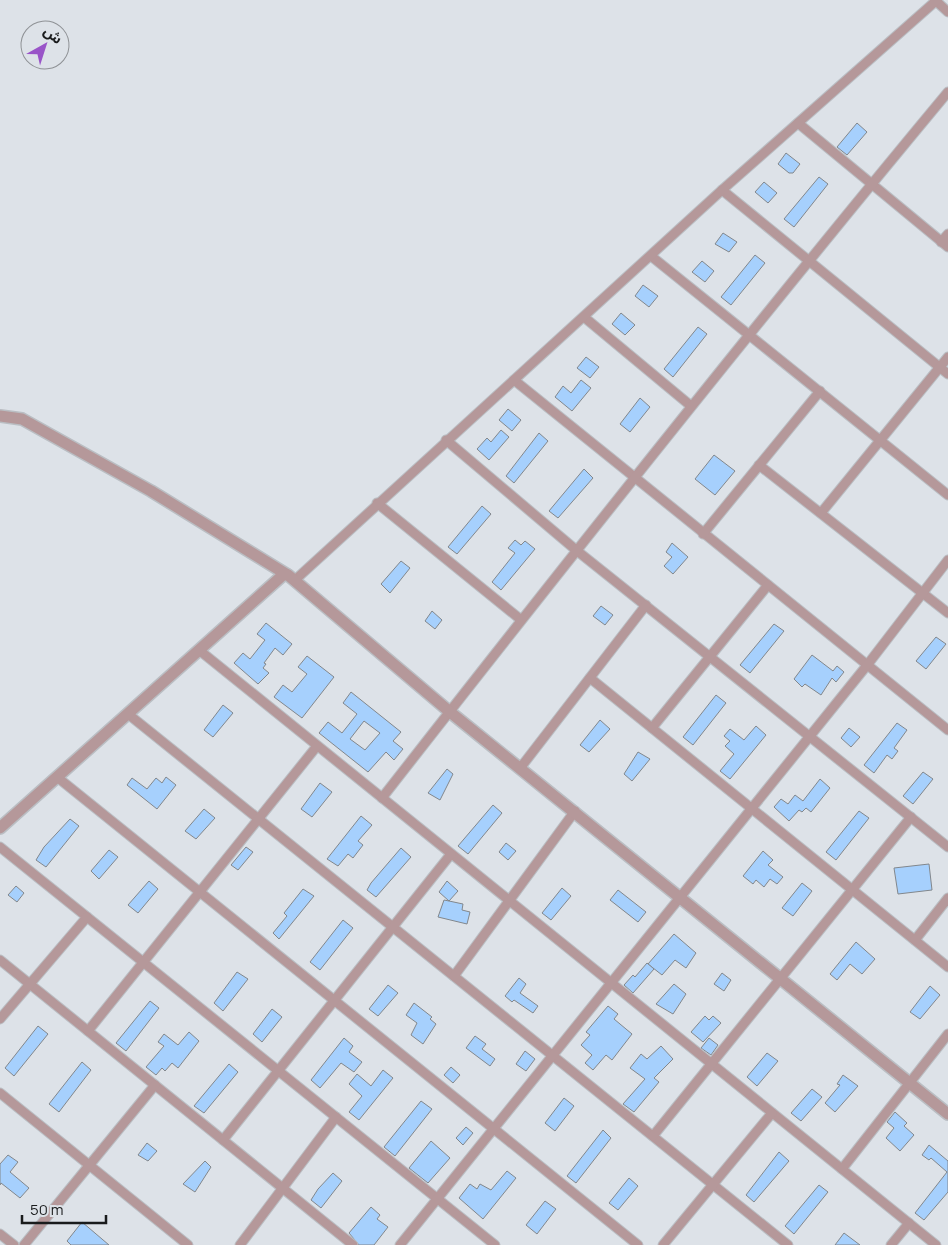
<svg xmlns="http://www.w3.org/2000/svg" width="948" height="1245" viewBox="0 0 948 1245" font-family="Manrope,'Noto Sans Arabic',sans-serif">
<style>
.building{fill:#a6d0fd;stroke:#82878c;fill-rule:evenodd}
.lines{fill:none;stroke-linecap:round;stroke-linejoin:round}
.minor-casing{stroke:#babec3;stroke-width:11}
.tertiary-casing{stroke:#babec3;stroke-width:14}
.minor{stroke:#b5989a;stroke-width:9}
.tertiary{stroke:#b5989a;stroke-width:11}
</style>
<rect width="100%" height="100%" fill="#dde2e8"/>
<g class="building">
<polygon points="857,123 867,132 847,155 837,147"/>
<polygon points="786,153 800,164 793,173 789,173 778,164"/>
<polygon points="819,177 828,184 794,227 784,219"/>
<polygon points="764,182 777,193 768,203 755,192"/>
<polygon points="723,233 737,242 729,252 715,244"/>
<polygon points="755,255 765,263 731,305 721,297"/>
<polygon points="702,261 714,271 705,282 692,272"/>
<polygon points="643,285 658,296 649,307 635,296"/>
<polygon points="621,313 635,325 625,335 612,324"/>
<polygon points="698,327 707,334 673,377 664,369"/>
<polygon points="586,357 599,367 590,378 577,368"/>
<polygon points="581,380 591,388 572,411 555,397 563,386 571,393"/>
<polygon points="640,398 650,407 630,432 620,424"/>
<polygon points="508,409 521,420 512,431 499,420"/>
<polygon points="501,430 509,437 489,460 477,449 487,438 491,442"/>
<polygon points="539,433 548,441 514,483 506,476"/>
<polygon points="714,455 735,471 715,495 695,479"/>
<polygon points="584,469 593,478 558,518 549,511"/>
<polygon points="482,506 491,514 457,554 448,547"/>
<polygon points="515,540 521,545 525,541 535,549 501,590 492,582 515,553 508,548"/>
<polygon points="672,543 688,557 673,574 664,566 672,557 666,552"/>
<polygon points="401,561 410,568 390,593 381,584"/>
<polygon points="601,606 613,615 605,625 593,616"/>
<polygon points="432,611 442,620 435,629 425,621"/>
<polygon points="266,623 292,644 283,655 275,648 264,663 266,664 263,668 269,673 258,684 234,663 243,653 250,659 265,640 257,634"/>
<polygon points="774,624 784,631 750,673 740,665"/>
<polygon points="936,637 946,644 926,669 916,661"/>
<polygon points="812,655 833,671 837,666 844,672 836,682 832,678 821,695 805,684 802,687 794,679"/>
<polygon points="307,656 334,677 302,718 274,697 283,685 292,692 307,674 298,667"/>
<path d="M351,692L401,732L393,741L403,749L394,760L386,752L368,772L319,733L328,722L342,733L346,728L357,714L343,703ZM364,721L380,733L365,750L350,739Z"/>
<polygon points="716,695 726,703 693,745 683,737"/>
<polygon points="223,705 233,713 213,737 204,730"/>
<polygon points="600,720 610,729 589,752 580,745"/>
<polygon points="897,723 907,730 894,748 898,751 892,759 887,755 874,773 864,765"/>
<polygon points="756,726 766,735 730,779 720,771 734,754 725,746 730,741 724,736 730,729 744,740"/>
<polygon points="849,728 860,737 851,747 841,738"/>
<polygon points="638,752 650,759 632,781 624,774"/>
<polygon points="447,769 453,774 440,800 428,793"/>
<polygon points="923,772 933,779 913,804 903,796"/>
<polygon points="166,777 176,785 157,809 127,785 132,778 147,789 156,778 162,783"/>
<polygon points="820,779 830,788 811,812 806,808 802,812 799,810 789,821 774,807 781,799 788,804 795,795 803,801"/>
<polygon points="320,783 332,792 312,817 301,809"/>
<polygon points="493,805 502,813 468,854 458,846"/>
<polygon points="204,809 215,818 196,839 185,831"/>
<polygon points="859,811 869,818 836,860 826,852"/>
<polygon points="361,816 372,825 358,841 363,845 353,858 348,854 338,866 327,859"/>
<polygon points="70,819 79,826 46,867 36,860 44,847"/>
<polygon points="506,843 516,851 508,860 499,852"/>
<polygon points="246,847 253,852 238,870 231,865"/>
<polygon points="401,848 411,857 376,897 367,890 371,883"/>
<polygon points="109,850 118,857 99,879 91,871"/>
<polygon points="763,851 773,860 768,865 783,877 777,884 770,879 764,887 756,880 753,884 743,876"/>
<polygon points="929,864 932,890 898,894 894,868"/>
<polygon points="149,881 158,889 138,913 128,905"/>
<polygon points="447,881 458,891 449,901 463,904 462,910 470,912 467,924 438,917 444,900 449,901 439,892"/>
<polygon points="802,883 812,891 793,916 782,908"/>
<polygon points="16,886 24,893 17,902 8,895"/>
<polygon points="562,888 571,896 551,920 542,913"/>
<polygon points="303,889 314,896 279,939 273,933 287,916 284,913"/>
<polygon points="618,890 646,912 638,922 610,900"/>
<polygon points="343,920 353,928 320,970 310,962"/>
<polygon points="674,934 696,953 686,968 675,960 662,975 648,964"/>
<polygon points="856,942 875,959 862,974 850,964 837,980 830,974"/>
<polygon points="647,963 654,969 633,993 624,985 633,975 635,977"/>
<polygon points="237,972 248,979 223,1011 214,1003"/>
<polygon points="722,973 731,980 724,991 714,984"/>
<polygon points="519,978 526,984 520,993 538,1006 533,1013 514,1000 512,1002 505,996"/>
<polygon points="674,984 686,994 673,1014 656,1004"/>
<polygon points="388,985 398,993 378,1016 369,1009"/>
<polygon points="930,986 940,995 920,1019 910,1012"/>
<polygon points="150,1001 159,1008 126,1051 116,1043"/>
<polygon points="414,1003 432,1017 430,1019 436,1024 423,1044 411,1035 417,1023 406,1015"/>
<polygon points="608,1006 618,1014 614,1019 632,1034 612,1060 606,1055 593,1070 585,1063 592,1055 581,1045 590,1035 586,1032"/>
<polygon points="272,1009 282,1017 262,1042 253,1034"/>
<polygon points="705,1016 709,1020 713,1016 721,1023 703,1042 691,1032"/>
<polygon points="38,1026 48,1034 14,1076 5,1068"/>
<polygon points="189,1032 199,1041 178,1068 172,1063 165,1071 162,1068 156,1075 146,1067 164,1046 158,1042 164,1034 178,1045"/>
<polygon points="475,1036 486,1044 482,1049 495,1059 490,1066 466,1048"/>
<polygon points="344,1038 353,1046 349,1052 362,1062 354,1072 341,1063 320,1088 311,1080"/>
<polygon points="709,1038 718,1045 711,1055 701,1048"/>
<polygon points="661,1046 673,1059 654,1078 659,1082 634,1112 623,1104 645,1079 630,1068 641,1054 647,1059"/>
<polygon points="525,1051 535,1059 526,1071 516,1064"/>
<polygon points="767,1053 778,1061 757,1086 747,1077"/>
<polygon points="82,1062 91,1070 59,1112 49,1104"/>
<polygon points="229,1064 238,1072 204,1113 194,1106"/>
<polygon points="451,1067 460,1075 453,1083 444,1075"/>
<polygon points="383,1070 393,1078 359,1120 349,1112 362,1096 349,1084 357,1074 371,1086"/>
<polygon points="843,1075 858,1086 835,1112 825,1103 840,1085 837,1084"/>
<polygon points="812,1089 822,1097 801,1121 791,1113"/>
<polygon points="564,1098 574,1106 555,1131 545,1123"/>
<polygon points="421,1101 432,1109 395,1156 384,1147"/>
<polygon points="895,1112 907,1123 904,1126 914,1135 900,1151 886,1138 894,1128 887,1122"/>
<polygon points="466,1127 473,1133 463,1145 456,1138"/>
<polygon points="603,1130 611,1138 576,1183 567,1176"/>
<polygon points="431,1141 450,1158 428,1183 409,1168"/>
<polygon points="147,1143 157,1151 148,1161 138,1155"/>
<polygon points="929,1145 948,1161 948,1192 924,1220 915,1213 947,1172 931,1158 929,1160 922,1155"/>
<polygon points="779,1152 789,1161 754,1202 746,1195"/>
<polygon points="8,1155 18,1162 10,1172 29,1188 20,1198 1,1183 0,1185 0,1164"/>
<polygon points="205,1161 211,1167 195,1192 183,1184"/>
<polygon points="507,1171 516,1178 483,1219 459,1198 470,1184 477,1189 480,1184 491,1190"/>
<polygon points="333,1173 342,1181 321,1208 311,1200 318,1189"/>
<polygon points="629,1178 638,1186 618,1210 609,1203"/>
<polygon points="819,1185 828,1192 794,1234 785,1226"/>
<polygon points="545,1201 556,1209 537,1234 526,1225"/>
<polygon points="371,1207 380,1215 377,1219 388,1227 374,1245 359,1245 349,1233"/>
<polygon points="82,1222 109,1245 71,1245 67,1241"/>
<polygon points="844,1233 860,1245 835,1245"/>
</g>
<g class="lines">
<g class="minor-casing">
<g id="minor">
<polyline points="936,1 948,12"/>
<polyline points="798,123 948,247"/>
<polyline points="722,190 948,374"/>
<polyline points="941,242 948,234"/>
<polyline points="651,256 948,495"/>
<polyline points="584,317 691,406"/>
<polyline points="514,380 948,730"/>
<polyline points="446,440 576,550 948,847"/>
<polyline points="759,465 948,613"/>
<polyline points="377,503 520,619"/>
<polyline points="821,513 948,357"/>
<polyline points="703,534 820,391"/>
<polyline points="295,580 722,190 937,0"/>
<polyline points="199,650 936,1245"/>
<polyline points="590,678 948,967"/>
<polyline points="128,714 788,1245"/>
<polyline points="652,728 768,585"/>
<polyline points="521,767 646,605"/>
<polyline points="57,777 638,1245"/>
<path d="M382,798C568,560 755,324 948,92"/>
<polyline points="0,847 495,1245"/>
<polyline points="915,940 948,898"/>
<polyline points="0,960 353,1245"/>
<polyline points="454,976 575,811"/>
<polyline points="0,1019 87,917"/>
<polyline points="88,1031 317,746"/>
<polyline points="0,1093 188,1245"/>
<polyline points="653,1136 911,817"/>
<polyline points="223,1140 451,854"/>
<polyline points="842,1169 948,1034"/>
<polyline points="0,1234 14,1245"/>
<polyline points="24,1245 155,1085"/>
<polyline points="240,1245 336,1117"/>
<polyline points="400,1245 868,664 948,560"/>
<polyline points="663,1245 772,1113"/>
<polyline points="891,1245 909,1223"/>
</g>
</g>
<g class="tertiary-casing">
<g id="tertiary">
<polyline points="0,416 22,419 151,491 286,574"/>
<polyline points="0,828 283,575 288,575 450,712 948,1114"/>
</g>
</g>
<use href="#minor" class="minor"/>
<use href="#tertiary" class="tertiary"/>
</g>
<g transform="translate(45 45) rotate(39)"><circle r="24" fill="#dde2e8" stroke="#8f9296"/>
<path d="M0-4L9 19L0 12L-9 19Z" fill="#9954c8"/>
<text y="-8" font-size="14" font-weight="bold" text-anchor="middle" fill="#191b1c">ش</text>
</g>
<path d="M22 1215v8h84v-8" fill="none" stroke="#191b1c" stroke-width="2.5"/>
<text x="30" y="1215" font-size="15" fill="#191b1c" stroke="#dde2e8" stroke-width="4" paint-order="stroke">50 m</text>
</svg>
